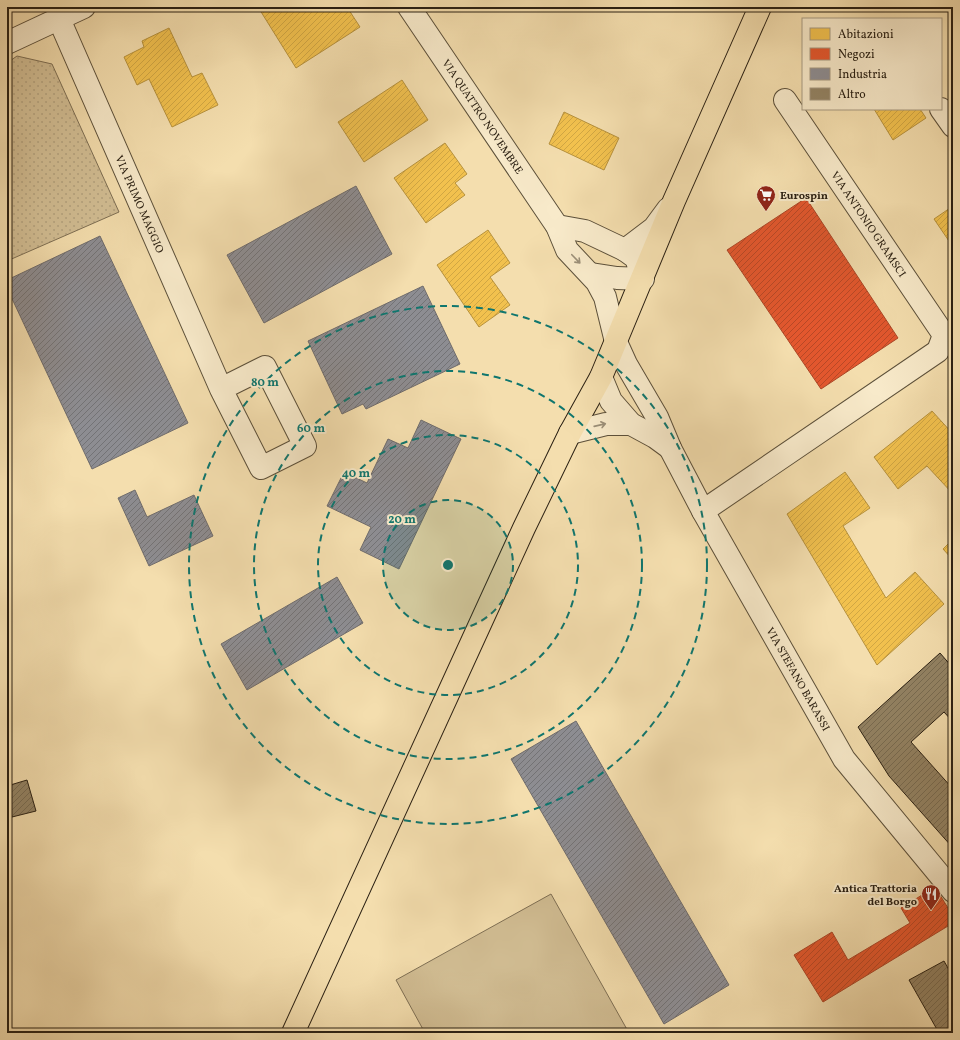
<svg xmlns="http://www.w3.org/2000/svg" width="960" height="1040" viewBox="0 0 960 1040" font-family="Vollkorn,serif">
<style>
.grass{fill:url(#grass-dots);stroke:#7e6f54}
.park{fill:#d2be94;stroke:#7e6f54}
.homes{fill:url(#homes-hatch);stroke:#b6913c}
.shops{fill:url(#shops-hatch);stroke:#ac4626}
.industry{fill:url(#industry-hatch);stroke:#6f6c6c}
.building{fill:url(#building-hatch);stroke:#2a2013}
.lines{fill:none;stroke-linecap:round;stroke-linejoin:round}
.minor-casing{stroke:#5c503a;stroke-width:24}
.major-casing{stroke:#2a2013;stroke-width:24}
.minor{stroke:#f8eaca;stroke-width:22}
.major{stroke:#f4deae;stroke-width:22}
.oneway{stroke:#9b8f78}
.ring{fill:none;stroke:#0f766e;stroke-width:2;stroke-dasharray:7 5}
.labels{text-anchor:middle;stroke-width:4;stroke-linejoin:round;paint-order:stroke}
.street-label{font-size:11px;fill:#2a2013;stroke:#f8eaca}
.poi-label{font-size:11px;font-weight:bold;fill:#2a2013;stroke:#f8eaca;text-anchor:start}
.centre{fill:#0f766e;stroke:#f8eaca;stroke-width:2}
.ring-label{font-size:12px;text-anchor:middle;font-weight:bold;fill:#0f766e;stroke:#f8eaca;stroke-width:4;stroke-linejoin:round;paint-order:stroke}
</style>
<defs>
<pattern id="grass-dots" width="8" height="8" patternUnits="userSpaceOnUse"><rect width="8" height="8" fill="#d2be94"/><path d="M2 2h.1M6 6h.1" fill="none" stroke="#b4a37f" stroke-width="1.8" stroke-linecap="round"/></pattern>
<pattern id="homes-hatch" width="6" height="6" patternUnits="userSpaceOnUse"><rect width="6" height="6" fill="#f2c14e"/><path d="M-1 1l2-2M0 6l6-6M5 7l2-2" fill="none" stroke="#d0a643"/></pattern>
<pattern id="shops-hatch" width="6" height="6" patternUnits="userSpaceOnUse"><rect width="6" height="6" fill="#e4572e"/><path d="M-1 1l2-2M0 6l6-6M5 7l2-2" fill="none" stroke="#b94826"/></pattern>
<pattern id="industry-hatch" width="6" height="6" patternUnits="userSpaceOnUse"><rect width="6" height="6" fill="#8d8d92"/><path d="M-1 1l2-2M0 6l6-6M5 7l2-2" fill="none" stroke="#737376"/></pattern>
<pattern id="building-hatch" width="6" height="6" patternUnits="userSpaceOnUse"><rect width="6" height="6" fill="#938364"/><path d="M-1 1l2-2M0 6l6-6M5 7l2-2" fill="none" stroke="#786b51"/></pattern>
</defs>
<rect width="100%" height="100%" fill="#f4deae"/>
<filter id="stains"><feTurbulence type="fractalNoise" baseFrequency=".005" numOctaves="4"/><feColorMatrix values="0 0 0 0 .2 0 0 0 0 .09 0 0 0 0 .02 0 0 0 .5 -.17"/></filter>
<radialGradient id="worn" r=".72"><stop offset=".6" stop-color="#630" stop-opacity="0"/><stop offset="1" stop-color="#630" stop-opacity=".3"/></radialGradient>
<polygon class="grass" points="17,56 52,64 119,212 7,261 7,63"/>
<polygon class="park" points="551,894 629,1033 425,1033 396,980"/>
<g class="homes">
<polygon points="258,7 347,7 360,27 296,68"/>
<polygon points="169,28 192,77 202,73 218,105 172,127 149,79 137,85 124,57 144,47 142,41"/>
<polygon points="402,80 428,120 364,162 338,122"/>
<polygon points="874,109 920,109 926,118 893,140"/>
<polygon points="564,112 619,138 604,170 549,144"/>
<polygon points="445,143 467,174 455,183 465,195 426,223 394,178"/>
<polygon points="953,206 953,247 934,219"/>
<polygon points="488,230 510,263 490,277 510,305 479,327 437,265"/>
<polygon points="932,411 953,434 953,494 927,466 898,489 874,457"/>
<polygon points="845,472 870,508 843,526 886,598 915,572 944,604 877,665 787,514"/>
<polygon points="953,539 953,560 943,549"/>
</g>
<g class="shops">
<polygon points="806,198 898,338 821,389 727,250"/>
<polygon points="935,887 953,916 953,923 823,1002 794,955 832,932 848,960 910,923 901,908"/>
</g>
<g class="industry">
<polygon points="356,186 392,254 264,323 227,255"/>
<polygon points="100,236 188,423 92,469 7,288 7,280"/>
<polygon points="423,286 460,364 366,409 363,404 342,414 308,341"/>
<polygon points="421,420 461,439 399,569 360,550 371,527 327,506 344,472 367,483 388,439 408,448"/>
<polygon points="135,490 147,517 194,495 213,536 149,566 118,498"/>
<polygon points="337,577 363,623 247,690 221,644"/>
<polygon points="576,721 729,985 664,1024 511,759"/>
</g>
<g class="building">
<polygon points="940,653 953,668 953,722 944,712 911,742 953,789 953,848 889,776 858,727"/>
<polygon points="27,780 36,811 12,817 7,800 7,786"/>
<polygon points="944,961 953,977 953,1031 949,1033 939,1033 909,980"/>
</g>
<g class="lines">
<g class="minor-casing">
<g id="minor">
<path id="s1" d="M409,7L557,226L567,250L597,282L605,297L616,342L626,364L657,417L670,448L703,511L844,759L953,891"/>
<path id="s2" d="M59,19L221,389L261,468L305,446L265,367L221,389"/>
<polyline points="7,43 84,7"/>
<polyline points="941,109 953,126"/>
<polyline points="557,226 585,231 625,250 636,258 643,279 617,278 591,274"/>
<polyline points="625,250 654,228 668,209"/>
<polyline points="601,377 611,401 631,424 655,437 670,448"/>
<polyline points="570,433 606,424 631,424"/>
<polyline points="703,511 938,351 944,335 785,100"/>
</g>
</g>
<g class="major-casing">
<polyline id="major" points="293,1033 524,528 570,433 601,377 674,201 760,7"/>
</g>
<use href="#minor" class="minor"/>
<use href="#major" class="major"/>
</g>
<defs><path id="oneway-shaft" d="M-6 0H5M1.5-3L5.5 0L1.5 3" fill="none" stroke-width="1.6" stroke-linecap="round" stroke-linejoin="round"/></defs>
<g class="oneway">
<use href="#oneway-shaft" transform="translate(576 259) rotate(46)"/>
<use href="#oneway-shaft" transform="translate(600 425) rotate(-13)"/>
</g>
<circle cx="448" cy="565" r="65" fill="#0f766e" fill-opacity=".12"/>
<g class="ring">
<circle cx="448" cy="565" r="65"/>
<circle cx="448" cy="565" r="130"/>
<circle cx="448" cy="565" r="194"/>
<circle cx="448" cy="565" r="259"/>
</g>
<defs>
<g id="supermarket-pin" transform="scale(1)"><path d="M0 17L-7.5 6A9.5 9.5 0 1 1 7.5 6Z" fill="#8f2418" stroke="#f8eaca"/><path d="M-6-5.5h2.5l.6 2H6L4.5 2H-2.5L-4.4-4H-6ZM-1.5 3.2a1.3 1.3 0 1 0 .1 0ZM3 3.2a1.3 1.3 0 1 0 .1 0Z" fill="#fff"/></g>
<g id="restaurant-pin" transform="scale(1)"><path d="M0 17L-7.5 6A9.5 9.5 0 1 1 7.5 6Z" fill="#8f2418" stroke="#f8eaca"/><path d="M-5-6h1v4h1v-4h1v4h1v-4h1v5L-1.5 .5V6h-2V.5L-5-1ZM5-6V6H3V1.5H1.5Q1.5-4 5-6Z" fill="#fff"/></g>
</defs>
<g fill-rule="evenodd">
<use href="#supermarket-pin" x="766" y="195"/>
<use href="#restaurant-pin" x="931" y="894"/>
</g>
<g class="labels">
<g class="street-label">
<text dy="4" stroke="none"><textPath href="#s1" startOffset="132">VIA QUATTRO NOVEMBRE</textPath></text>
<text dy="4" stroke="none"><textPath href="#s2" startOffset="202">VIA PRIMO MAGGIO</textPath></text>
<text transform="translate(869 224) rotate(56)" y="4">VIA ANTONIO GRAMSCI</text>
<text dy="4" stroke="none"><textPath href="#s1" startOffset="781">VIA STEFANO BARASSI</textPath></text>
</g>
<g class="poi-label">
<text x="780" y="199">Eurospin</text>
<text x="917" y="892" text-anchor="end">Antica Trattoria<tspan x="917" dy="13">del Borgo</tspan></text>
</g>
</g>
<circle cx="448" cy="565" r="6" class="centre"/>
<g class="ring-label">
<text x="265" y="386">80 m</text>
<text x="311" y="432">60 m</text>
<text x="356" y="477">40 m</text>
<text x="402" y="523">20 m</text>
</g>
<rect width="960" height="1040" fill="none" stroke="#f4deae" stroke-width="24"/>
<rect x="8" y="8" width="944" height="1024" fill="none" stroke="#2a2013" stroke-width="2"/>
<rect x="12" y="12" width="936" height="1016" fill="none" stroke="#2a2013"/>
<rect x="802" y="18" width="140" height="92" fill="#f8eaca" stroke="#a69981"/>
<rect x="810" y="28" width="20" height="12" fill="#f2c14e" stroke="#a69981"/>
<text x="838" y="38" font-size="12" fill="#2a2013">Abitazioni</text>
<rect x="810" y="48" width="20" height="12" fill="#e4572e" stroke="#a69981"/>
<text x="838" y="58" font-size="12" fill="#2a2013">Negozi</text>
<rect x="810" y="68" width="20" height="12" fill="#8d8d92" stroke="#a69981"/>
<text x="838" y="78" font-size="12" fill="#2a2013">Industria</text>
<rect x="810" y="88" width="20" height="12" fill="#938364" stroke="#a69981"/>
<text x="838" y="98" font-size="12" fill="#2a2013">Altro</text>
<rect width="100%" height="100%" filter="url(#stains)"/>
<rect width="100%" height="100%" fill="url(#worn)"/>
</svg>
